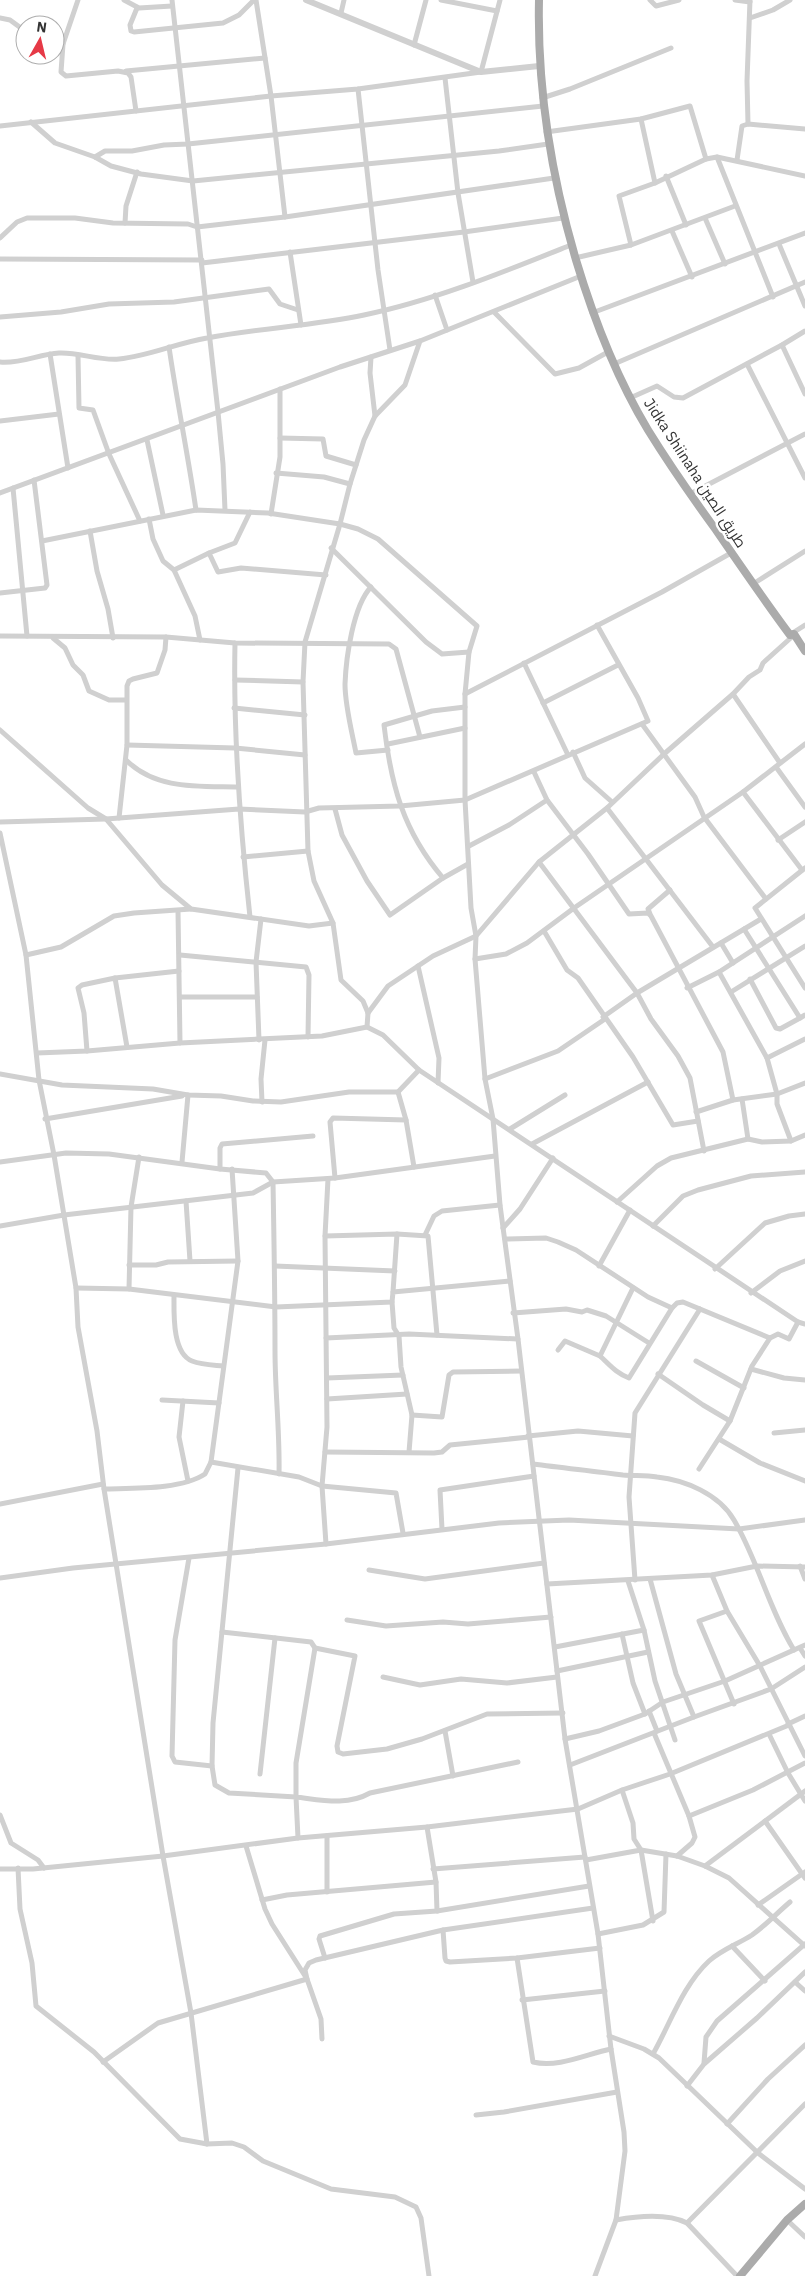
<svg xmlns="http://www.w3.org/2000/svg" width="805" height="2276" viewBox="0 0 805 2276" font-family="'IBM Plex Sans',Cairo,sans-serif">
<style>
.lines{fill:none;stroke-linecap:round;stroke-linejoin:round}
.minor{stroke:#d0d0d0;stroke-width:5}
.tertiary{stroke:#d0d0d0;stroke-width:6}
.primary{stroke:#ababab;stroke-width:8}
.labels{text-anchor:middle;stroke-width:5;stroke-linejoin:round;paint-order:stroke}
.street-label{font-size:15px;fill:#333;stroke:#fff}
</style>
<rect width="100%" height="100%" fill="#fff"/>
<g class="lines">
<g class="minor">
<polyline points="78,0 63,44 61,72 66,76 118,71 128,73 131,77 136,111"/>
<polyline points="124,0 139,8 172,6"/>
<polyline points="172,0 218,412 223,464 225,510"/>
<polyline points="256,0 271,96 285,217"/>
<polyline points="441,0 497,11"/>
<polyline points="650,0 656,6 679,0"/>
<polyline points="735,0 750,2"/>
<polyline points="137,8 130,25 131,31 134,32 223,23 239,15 254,0"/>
<polyline points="341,13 344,0"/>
<polyline points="0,18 10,20 25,31"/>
<polyline points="750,18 773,10 790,0"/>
<polyline points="55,42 63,44"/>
<polyline points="414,45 426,0"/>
<polyline points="126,71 265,58"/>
<polyline points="445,78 458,193 473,282"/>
<polyline points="358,89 378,270 390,350"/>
<polyline points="542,98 570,89 671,48"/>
<polyline points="641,119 655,183"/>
<polyline points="31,122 55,143 95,157 111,166 141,174 193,181 499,151 548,144"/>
<polyline points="748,124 747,81 750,0"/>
<polyline points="0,126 271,96 358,89 481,72 500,0"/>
<polyline points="546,132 641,119 690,106 706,159"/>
<polyline points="95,157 105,151 132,151 164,145 188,144 543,106"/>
<polyline points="717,157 773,297"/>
<polyline points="737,160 742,126 748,124 805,129"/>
<polyline points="666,176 686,225"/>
<polyline points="705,218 725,264"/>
<polyline points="125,223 126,206 137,172"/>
<polyline points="672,231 692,277"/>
<polyline points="0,238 17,222 27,218 75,218 113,223 188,224 197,227 285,217 554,178"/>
<polyline points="779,244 805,306"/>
<polyline points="631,245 619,196 655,183 706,159 717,157 805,176"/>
<polyline points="290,252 301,325"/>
<polyline points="575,258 631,245 735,206"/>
<polyline points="0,259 202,260"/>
<polyline points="202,263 464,232 563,218"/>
<polyline points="435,295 447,330"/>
<polyline points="494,312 555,374 579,368 608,352"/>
<polyline points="592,313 805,233"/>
<polyline points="0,317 61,312 109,304 174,302 269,289 280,304 298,310"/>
<polyline points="782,345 805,394"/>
<path d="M169,347C177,402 188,455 196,510"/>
<polyline points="50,354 68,468"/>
<polyline points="78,356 79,408 93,410 109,454 140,521"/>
<polyline points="371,357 370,373 375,416"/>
<path d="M0,362C21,364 39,354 59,353C79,352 99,361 119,359C149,356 177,343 207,338C259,328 312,326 364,315C433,301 506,271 571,245"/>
<polyline points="614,364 805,282"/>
<polyline points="747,364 805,478"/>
<polyline points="630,398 657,386 674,397 683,398 782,345 805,331"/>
<polyline points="0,421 59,414"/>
<polyline points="280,438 323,439 326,456 356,465"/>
<polyline points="147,440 163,515"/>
<polyline points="276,473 324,477 350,484"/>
<polyline points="13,488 27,636"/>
<polyline points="0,493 340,367 420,341 581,276"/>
<polyline points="690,494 805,434"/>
<polyline points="250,512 235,543 209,553 218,572 241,568 326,575"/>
<polyline points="271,514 280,457 280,389"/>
<polyline points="149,519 153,539 163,561 174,570 195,616 200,640"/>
<polyline points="90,531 97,571 108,609 113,638"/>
<polyline points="42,541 196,510 268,513 340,524 358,529 378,539 477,626 469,652 465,694 465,800 471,908 476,936 475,959 485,1079 493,1119 500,1205 518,1339 565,1739 598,1934 611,2049 624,2132 625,2151 616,2220 595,2276"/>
<polyline points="331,548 426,642 442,654 469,652"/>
<polyline points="174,570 209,553"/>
<polyline points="753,584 805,551"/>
<path d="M371,587C353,606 346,658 345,684C345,706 352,732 356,753L388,750"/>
<polyline points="0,593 45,588 47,585 34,480"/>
<polyline points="791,634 805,625"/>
<polyline points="0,636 166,637 235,643 389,644 396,649 420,737"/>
<polyline points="53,638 65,648 73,665 83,675 89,691 109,700 126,700"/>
<path d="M235,643C233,736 240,826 250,917"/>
<polyline points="524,663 568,755"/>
<polyline points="235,680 303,682"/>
<polyline points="465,694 662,592 731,553"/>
<polyline points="733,694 780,763"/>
<polyline points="543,703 618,665"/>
<polyline points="234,708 305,715"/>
<polyline points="642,724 695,797 704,817 766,899"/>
<polyline points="0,730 88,808 106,819 162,885 191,909 309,926 333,923"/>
<polyline points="388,744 465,728"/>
<polyline points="127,745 235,748 305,755"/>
<polyline points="573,752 585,778 612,802"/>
<path d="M126,760C156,790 199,786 238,787"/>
<polyline points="776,767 805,807"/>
<polyline points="534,772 547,800 588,854 629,914 648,913 651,916 723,1052 733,1100"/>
<polyline points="743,792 802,870"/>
<polyline points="607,808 713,947"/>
<polyline points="335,809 342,835 367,881 390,915 443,878 468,864"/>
<polyline points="119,818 127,745 127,686 129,681 133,679 157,673 165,650 166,637"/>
<polyline points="0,822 106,819 239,809 305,812 319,808 400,806 465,800 648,721 638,698 597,625"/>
<polyline points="0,833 26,955 39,1080 54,1155 76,1288 78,1327 97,1431 104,1489 163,1856 191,2013 207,2144"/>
<polyline points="778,840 805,822"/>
<polyline points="469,846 509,825 547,800"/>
<polyline points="243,857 308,851"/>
<polyline points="539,862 637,993 651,1019 678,1056 690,1078 704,1151"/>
<polyline points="805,868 755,908 805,988"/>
<path d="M443,878C403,831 391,785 384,725L432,711L465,707"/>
<polyline points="178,911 180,1043"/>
<polyline points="650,914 648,909 670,890"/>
<polyline points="744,929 800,1018 805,1015"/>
<polyline points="544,931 567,970 578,978 633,1057 673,1125 698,1121"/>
<polyline points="721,943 733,963"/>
<polyline points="26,955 61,947 114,916 134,913 191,909"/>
<polyline points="180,955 306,967 309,975 308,1037"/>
<polyline points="475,959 506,954 527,943 574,908 743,792 805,744"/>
<polyline points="418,966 439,1058 438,1083"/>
<polyline points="115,978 179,971"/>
<polyline points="750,979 776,1028 780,1029 800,1018"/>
<polyline points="687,988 719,972"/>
<polyline points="731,992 805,946"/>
<polyline points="181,997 257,997"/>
<polyline points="368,1013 388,986 433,956 476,936 539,862 607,808 664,754 733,694 749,677 760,670 763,663 794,635"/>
<polyline points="603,1017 637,993 761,919"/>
<polyline points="367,1027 368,1013 363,1001 341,980 333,923 314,881 308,851 303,682 305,642 340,524 350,484 364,440 375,416 405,385 420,341"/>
<polyline points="259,1040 256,962 261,919"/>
<polyline points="87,1051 84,1013 78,988 82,985 115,978 127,1047"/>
<polyline points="37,1053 87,1051 180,1043 322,1036 367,1027 383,1035 419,1070 798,1322 805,1324"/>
<polyline points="767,1058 805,1039"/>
<polyline points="0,1074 62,1085 153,1089 188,1095 221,1096 253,1101 281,1102 349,1092 398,1092 419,1070"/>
<polyline points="485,1079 558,1051 605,1019"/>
<polyline points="398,1092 406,1120"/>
<polyline points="742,1099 748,1139"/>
<polyline points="262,1102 261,1079 265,1040"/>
<polyline points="696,1112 733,1100 777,1094 805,1083"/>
<polyline points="45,1119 182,1096"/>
<polyline points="510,1129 565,1095"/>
<polyline points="791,1141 777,1104 777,1094 767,1058 719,972 805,916"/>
<polyline points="532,1144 648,1082"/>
<path d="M0,1162L66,1153L109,1154L220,1169L266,1173L273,1182C274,1238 275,1294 275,1351C275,1392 280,1433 279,1474"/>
<polyline points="182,1162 188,1095"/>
<polyline points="220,1169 220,1148 222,1144 313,1136"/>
<polyline points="335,1178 330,1122 333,1118 406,1120 414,1167"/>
<polyline points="186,1201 190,1261"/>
<polyline points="617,1202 657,1166 671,1158 748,1139 762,1142 791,1141 805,1135"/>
<polyline points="0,1226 64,1215 253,1193 273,1182 335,1178 495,1156"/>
<polyline points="653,1226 683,1196 698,1190 751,1176 805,1172"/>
<polyline points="503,1228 520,1209 553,1158"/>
<polyline points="397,1234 428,1236 437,1335"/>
<polyline points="425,1235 434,1216 442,1211 500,1205"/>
<polyline points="325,1236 397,1234 393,1292"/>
<polyline points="505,1239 546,1238 558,1242 576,1250 648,1297 672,1308 677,1303 683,1302 770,1338 778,1334 789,1339 798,1322"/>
<polyline points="129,1265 156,1265 168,1262 238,1261"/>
<polyline points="275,1266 395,1271"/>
<polyline points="599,1266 630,1210"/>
<polyline points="715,1269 765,1223 789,1216 805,1214"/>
<polyline points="76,1288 129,1289 276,1307 392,1302 393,1292 510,1281"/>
<polyline points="129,1289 131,1207 139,1157"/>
<polyline points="751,1293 780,1271 805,1261"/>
<path d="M174,1296C174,1313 172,1353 192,1361C202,1365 213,1365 223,1366"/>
<polyline points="392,1302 394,1328 399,1336 401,1367 412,1415 409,1452"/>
<polyline points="513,1313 566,1309 582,1312 587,1310 606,1316 649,1343"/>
<polyline points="326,1338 409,1334 518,1339"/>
<polyline points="558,1350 565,1341 600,1356 633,1288"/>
<path d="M600,1356C610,1365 616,1373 629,1378L672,1308"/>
<polyline points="696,1361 744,1388"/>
<polyline points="751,1369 784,1378 805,1380"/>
<polyline points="658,1374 703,1405 730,1421"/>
<polyline points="327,1378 403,1375"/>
<polyline points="327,1399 407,1394"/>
<polyline points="162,1400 219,1403"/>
<polyline points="183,1401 179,1437 188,1481"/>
<polyline points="412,1415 442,1417 449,1375 453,1372 521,1371"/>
<polyline points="774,1433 805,1430"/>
<polyline points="528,1436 578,1431 633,1436"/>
<polyline points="719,1439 760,1463 805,1481"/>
<polyline points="325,1452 434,1453 442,1452 450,1445 529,1437"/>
<polyline points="211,1462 299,1477 322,1486 396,1493 403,1533"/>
<path d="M533,1464C563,1468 593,1471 623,1475C634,1476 646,1475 657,1477C685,1480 719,1494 734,1520C758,1561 769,1609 794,1650"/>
<polyline points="238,1468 213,1723 212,1766 215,1785 229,1793 296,1797 298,1838"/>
<polyline points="699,1469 730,1421 752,1366 770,1338"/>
<path d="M104,1489C132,1488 181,1490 205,1474L211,1462L238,1261L232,1169"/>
<polyline points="0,1504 103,1484"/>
<polyline points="442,1529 440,1490 534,1476"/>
<polyline points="326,1544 322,1486 327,1427 325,1236 328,1179"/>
<polyline points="189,1558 175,1640 172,1756 175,1762 212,1766"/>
<polyline points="800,1566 805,1579"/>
<polyline points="369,1570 425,1579 544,1563"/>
<polyline points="712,1575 727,1611 760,1666 805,1756"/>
<polyline points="0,1578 73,1568 326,1544 499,1523 569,1520 739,1529 805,1520"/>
<polyline points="635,1580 629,1497 635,1413 700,1309"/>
<polyline points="628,1581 644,1630 655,1681 675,1740"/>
<polyline points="547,1584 712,1575 757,1566 805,1567"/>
<polyline points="727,1611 699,1621 734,1704"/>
<polyline points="347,1620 386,1626 443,1622 468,1624 551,1617"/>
<path d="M222,1632L311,1642L315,1648L296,1763V1797C322,1800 347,1806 370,1793L518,1762"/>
<polyline points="622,1634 633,1683 645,1714"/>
<polyline points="555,1647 644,1630"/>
<polyline points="315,1648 355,1656 337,1746 338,1752 343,1754 387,1749 422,1739 487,1714 563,1713"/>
<polyline points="800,1648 805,1656"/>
<polyline points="557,1671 648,1652"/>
<polyline points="383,1677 420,1685 461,1679 507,1683 557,1677"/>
<polyline points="649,1711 657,1731"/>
<polyline points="694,1717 771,1689 805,1667"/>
<polyline points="788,1724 805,1716"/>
<polyline points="445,1731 453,1776"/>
<polyline points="654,1733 689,1816 695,1837 692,1843 677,1856"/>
<polyline points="769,1734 788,1773 805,1801"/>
<polyline points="565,1739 599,1731 645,1714 663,1702 725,1681 805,1645"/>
<polyline points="570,1765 694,1717 676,1674 650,1579"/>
<polyline points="260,1774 275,1638"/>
<polyline points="622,1790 633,1823 634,1839 641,1850 653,1921"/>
<polyline points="0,1815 11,1843 38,1860 44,1868"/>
<polyline points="689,1816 753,1790 805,1763"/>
<polyline points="765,1821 805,1878"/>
<polyline points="246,1846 265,1909 272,1924 307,1979 321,2019 322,2039"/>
<polyline points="586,1860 641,1850 677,1856 705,1866 729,1878 805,1946"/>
<polyline points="705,1866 805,1791"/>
<polyline points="18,1868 20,1909 32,1963 36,2006 94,2052 180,2139 207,2144 232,2143 244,2147 263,2161 331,2189 395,2197 416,2207 421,2218 429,2276"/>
<polyline points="0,1869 33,1869 163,1856 298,1838 427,1827 578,1809 622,1790 670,1774 789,1725"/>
<polyline points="433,1869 585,1857"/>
<polyline points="436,1882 437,1911"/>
<polyline points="327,1892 327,1836"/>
<polyline points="262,1900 287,1895 436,1882 427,1827"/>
<polyline points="758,1905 805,1872"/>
<polyline points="443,1930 445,1958 446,1961 450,1962 517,1958 600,1948"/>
<polyline points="598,1934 643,1925 664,1912 666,1854"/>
<polyline points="732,1946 765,1981"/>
<polyline points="325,1958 319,1939 320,1936 394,1914 437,1911 589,1886"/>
<path d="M517,1958L533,2062C559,2068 586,2054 611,2049"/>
<polyline points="795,1982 805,1991"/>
<polyline points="522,2000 605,1991"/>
<polyline points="609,2036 644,2049 659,2058 758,2153 805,2189"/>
<path d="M653,2054C670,2024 683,1985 709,1961C721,1950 738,1944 752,1935C766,1925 777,1913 790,1902"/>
<polyline points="103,2062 158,2023 307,1979 305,1970 309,1963 316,1960 443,1930 593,1908"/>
<polyline points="704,2063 706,2037 717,2021 805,1944"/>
<polyline points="687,2086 704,2064 757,2018 805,1972"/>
<polyline points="476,2115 504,2112 617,2092"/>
<polyline points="727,2124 768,2079 805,2045"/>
<path d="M616,2220C638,2216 667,2213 687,2223L737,2276"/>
<polyline points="787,2220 805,2237"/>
<polyline points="687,2223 805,2104"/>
</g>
<polyline class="tertiary" points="306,0 481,72 539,66"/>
<g class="primary">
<path d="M539,0C537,90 551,175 576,260C594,320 616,377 648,430C669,464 692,497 716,530C740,565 764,600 790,635L794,634L805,651"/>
<polyline points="740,2276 787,2220 805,2204"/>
</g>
</g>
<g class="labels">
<g class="street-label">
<text transform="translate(695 473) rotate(57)" y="5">Jidka Shiinaha طريق الصين</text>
</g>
</g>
<g transform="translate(40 40) rotate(8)"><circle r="24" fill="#ffffff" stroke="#adadad"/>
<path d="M0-4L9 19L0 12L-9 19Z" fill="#e63946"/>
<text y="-8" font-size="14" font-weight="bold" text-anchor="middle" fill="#333333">N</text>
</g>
</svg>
